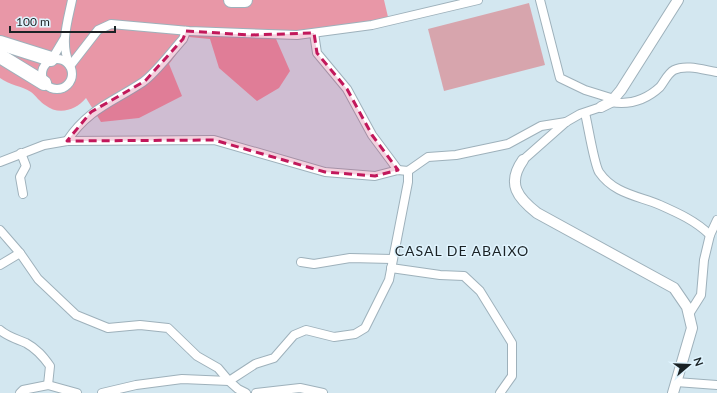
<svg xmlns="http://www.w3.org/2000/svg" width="717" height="393" viewBox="0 0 717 393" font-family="Lato,sans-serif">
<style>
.green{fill:#d7a5ad}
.forest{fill:#e897a7}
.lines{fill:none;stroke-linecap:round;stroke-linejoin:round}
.minor-casing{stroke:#9eb1bb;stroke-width:10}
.tertiary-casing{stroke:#9eb1bb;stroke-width:12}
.trunk-casing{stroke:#9eb1bb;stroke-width:16}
.minor{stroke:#fff;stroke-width:8}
.tertiary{stroke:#fff;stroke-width:10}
.trunk{stroke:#fff;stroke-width:14}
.marked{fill:#c2185b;fill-opacity:0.2;stroke:#c2185b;stroke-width:3;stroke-dasharray:8 5;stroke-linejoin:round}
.labels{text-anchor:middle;stroke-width:3;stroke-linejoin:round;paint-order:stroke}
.neighbourhood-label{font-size:14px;letter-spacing:1px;fill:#1a2225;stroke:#e0f4fe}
</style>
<rect width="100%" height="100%" fill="#d3e7f0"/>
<polygon class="green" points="529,3 545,65 444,91 428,29"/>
<path class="forest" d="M0,0H384L388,17C351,27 311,33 273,32L290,71L279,88L257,101L219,68L210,39L189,37L169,64L182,96L139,118L101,122L86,98C76,110 59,116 45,105C40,102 36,96 31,92C22,86 9,85 0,78Z"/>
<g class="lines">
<g class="minor-casing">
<g id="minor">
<polyline points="540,0 560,78 585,90 614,99"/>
<polyline points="314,33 317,53 347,89 372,135 398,170"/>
<circle cx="57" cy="74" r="15"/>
<polyline points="52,59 64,39"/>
<path d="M69,63C60,43 68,20 72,0"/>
<polyline points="70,66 98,30 111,24 189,31 297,35 372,25 478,0"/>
<path d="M611,102C629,105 646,100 660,87C664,82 668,73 674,70C686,64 704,70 717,72"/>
<path d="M585,113C588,125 594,164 599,172C614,194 639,196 660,205C678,213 696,221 710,235"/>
<path d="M67,141C88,109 113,102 143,82C156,73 172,51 183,39L186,31"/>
<polyline points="21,153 26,166 20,177 23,194"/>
<polyline points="523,160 566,122 580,114 601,107"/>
<polyline points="0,162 44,145 67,141 214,140 325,172 375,176 398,170 408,171 428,157 456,155 508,144 541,126 566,122"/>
<polyline points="0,230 20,253 38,279 76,315 108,328 140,325 168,328 197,356 218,368 229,381 255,364 274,358 294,335 306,330 334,337 355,334 365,328 389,280 408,182 408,171"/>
<polyline points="301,262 314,264 350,258 392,259"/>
<polyline points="0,265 20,253"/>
<polyline points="391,268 440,275 464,276 480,291 512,343 512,376 500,393"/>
<polyline points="689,314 701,295 704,260 710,235 717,220"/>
<path d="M0,330C8,337 17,339 26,343C37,349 43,356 50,366L48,385"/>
<polyline points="676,382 717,385"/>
<polyline points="20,393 23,390 48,385 77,393"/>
<polyline points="102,393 136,385 182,379 229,381 238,389 246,393"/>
<polyline points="256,393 300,388 323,393"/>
</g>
</g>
<g class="tertiary-casing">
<g id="tertiary">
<polyline points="601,107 611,102 621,90 678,0"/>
<path d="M523,160C506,184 518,198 537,213L674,288L687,307L692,328L673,393"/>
</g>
</g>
<g class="trunk-casing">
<g id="trunk">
<polyline points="231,0 245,0"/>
<polyline points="0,43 51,59"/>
<polyline points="0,56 44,83"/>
</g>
</g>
<use href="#minor" class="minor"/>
<use href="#tertiary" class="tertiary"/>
<use href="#trunk" class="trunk"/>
</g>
<path class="marked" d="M186,31L251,35L314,33L317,53L347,89L372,135L398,170L375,176L325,172L214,140L67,141L91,112L145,81L183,39Z"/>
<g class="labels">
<g class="neighbourhood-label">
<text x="462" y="256">CASAL DE ABAIXO</text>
</g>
</g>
<g transform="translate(689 365) rotate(71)" stroke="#e0f4fe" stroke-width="3" paint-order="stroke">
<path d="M0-3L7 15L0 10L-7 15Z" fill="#1a2225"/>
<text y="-6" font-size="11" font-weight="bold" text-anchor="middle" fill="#1a2225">N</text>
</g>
<path d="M10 26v6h105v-6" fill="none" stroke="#1a2225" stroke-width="2"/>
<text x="16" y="26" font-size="12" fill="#1a2225" stroke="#e0f4fe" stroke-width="3" paint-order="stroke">100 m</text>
</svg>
